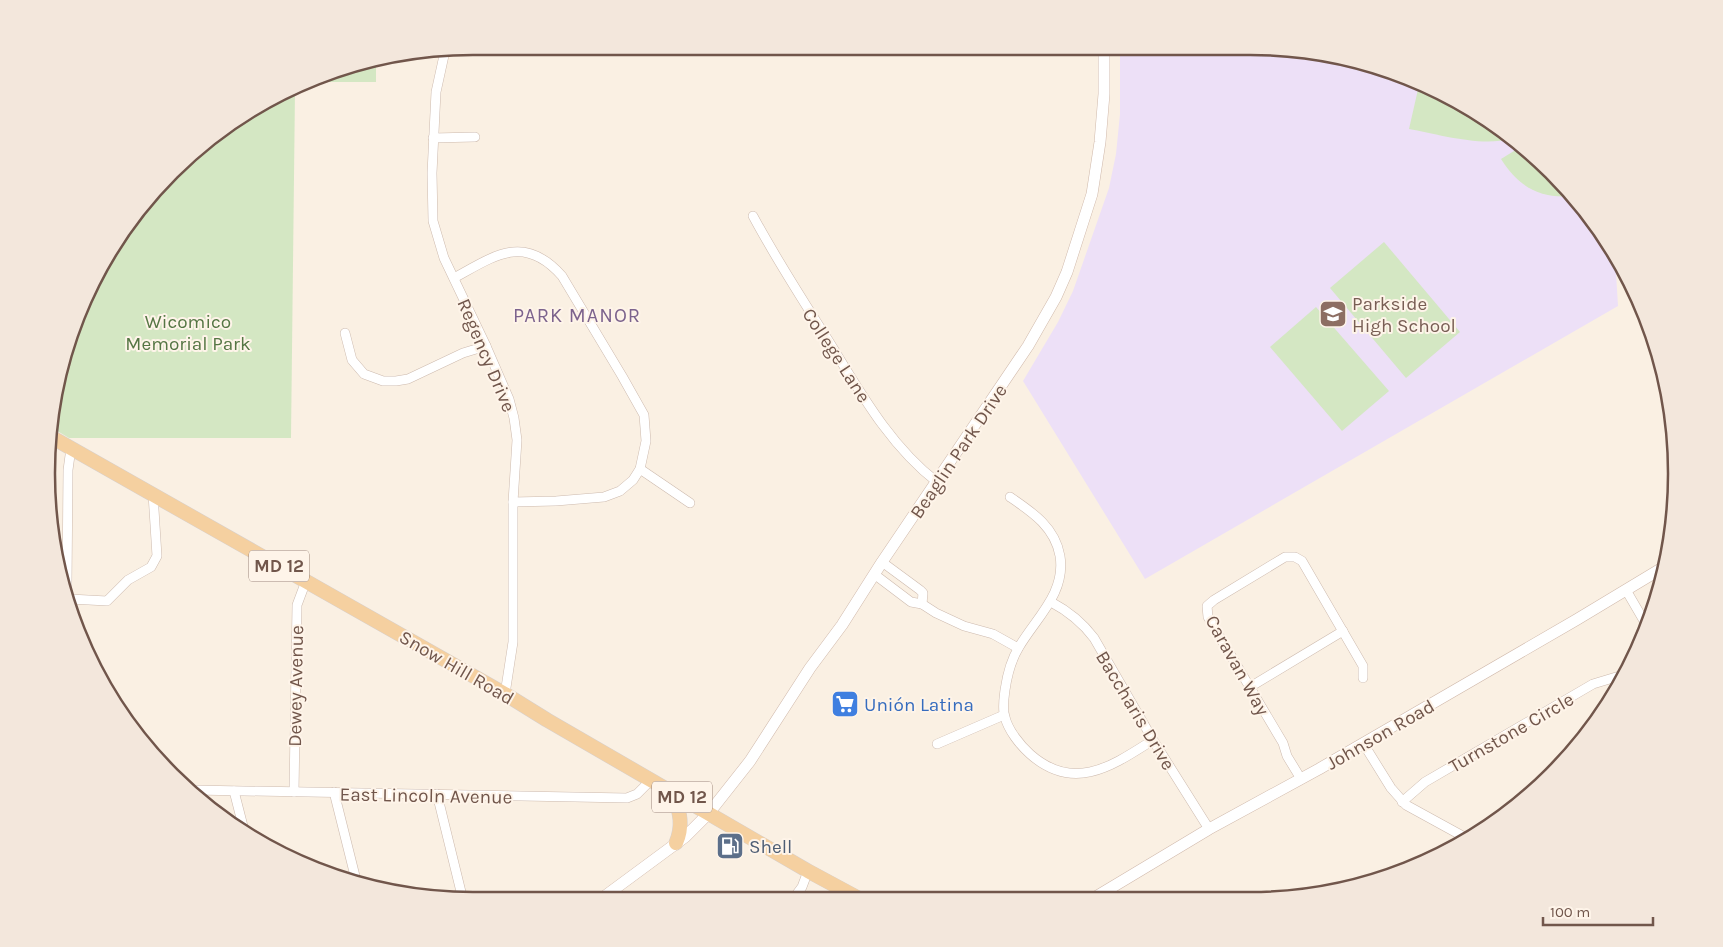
<svg xmlns="http://www.w3.org/2000/svg" width="1723" height="947" viewBox="0 0 1723 947" font-family="Karla,sans-serif">
<style>
.education{fill:#ede0f7}
.green{fill:#d4e7c3}
.lines{fill:none;stroke-linecap:round;stroke-linejoin:round}
.street-casing{stroke:#cdbaae;stroke-width:10}
.secondary-casing{stroke:#d0b9ab;stroke-width:12}
.primary-casing{stroke:#d7d0cd;stroke-width:15}
.street{stroke:#fff;stroke-width:9}
.secondary{stroke:#fff;stroke-width:11}
.primary{stroke:#f5d0a0;stroke-width:14}
.labels{text-anchor:middle;stroke-width:4;stroke-linejoin:round;paint-order:stroke}
.shield{fill:#fef4e9;stroke:#9b857a;stroke-width:1}
.shield-label{font-size:18px;font-weight:bold;fill:#71564b}
.education-label{font-size:19px;fill:#785e54;stroke:#fef4e9;text-anchor:start}
.park-label{font-size:19px;fill:#557644;stroke:#fef4e9}
.street-label{font-size:19px;fill:#71564b;stroke:#fef4e9}
.shop-label{font-size:19px;fill:#366cbe;stroke:#fef4e9;text-anchor:start}
.service-label{font-size:19px;fill:#4e5e75;stroke:#fef4e9;text-anchor:start}
.neighbourhood-label{font-size:20px;letter-spacing:1px;fill:#7c638d;stroke:#fef4e9}
.rim{fill:none;stroke:#71564b;stroke-width:2.5}
</style>
<rect width="100%" height="100%" fill="#faf0e3"/>
<polygon class="education" points="1120,47 1277,47 1360,61 1463,103 1531,152 1588,213 1615,256 1618,306 1145,579 1023,381 1058,322 1073,291 1109,188 1116,154 1120,114"/>
<g class="green">
<polygon points="376,62 376,82 311,82 336,69"/>
<path d="M1419,85L1463,103L1511,138C1485,148 1437,134 1409,129Z"/>
<polygon points="295,91 291,438 69,438 54,429 61,363 118,236 213,135"/>
<path d="M1522,146L1531,152L1572,196C1539,199 1518,186 1501,159Z"/>
<polygon points="1384,242 1460,332 1406,378 1330,288"/>
<polygon points="1316,307 1389,391 1342,431 1270,347"/>
</g>
<g class="lines">
<g class="street-casing">
<g id="street">
<polyline points="445,51 436,92 432,173 433,221 444,258 486,346 509,399 514,418 517,440 513,502 513,642 505,694"/>
<polyline points="433,138 475,137"/>
<path d="M753,216C776,259 802,299 828,340C859,390 889,445 937,482"/>
<path d="M454,278C494,256 524,233 562,276L622,376L644,415L646,441L640,469L633,480L620,491L604,497L556,501L513,502"/>
<polyline points="345,333 352,360 364,374 383,381 396,381 408,379 463,353 486,346"/>
<polyline points="640,469 690,503"/>
<path d="M1010,497C1032,512 1055,527 1060,556C1066,593 1036,618 1019,647C1011,660 1007,676 1005,690C1004,698 1002,709 1005,717C1008,730 1020,745 1030,754C1074,793 1112,766 1153,740"/>
<polyline points="882,562 920,590 923,593 922,604"/>
<polyline points="874,574 911,602 922,604 936,613 964,626 993,634 1018,648"/>
<polyline points="67,586 68,470 71,448"/>
<polyline points="1626,590 1647,626"/>
<polyline points="70,599 107,601 128,580 151,567 157,556 153,494"/>
<path d="M1051,602C1068,611 1082,622 1094,638L1153,740L1209,829"/>
<polyline points="1250,687 1343,631"/>
<polyline points="1363,743 1391,788 1406,805 1468,839"/>
<polyline points="937,744 1004,715"/>
<polyline points="1301,779 1287,756 1283,743 1208,617 1207,606 1214,600 1285,557 1295,557 1302,561 1363,666 1363,678"/>
<polyline points="195,790 627,798 637,794 651,780"/>
<polyline points="234,791 244,830"/>
<polyline points="294,792 297,605 306,581"/>
<polyline points="334,792 357,884"/>
<polyline points="437,794 463,900"/>
<polyline points="1402,802 1425,782 1593,684 1626,674"/>
<polyline points="793,899 802,887 808,871"/>
</g>
</g>
<g class="secondary-casing">
<g id="secondary">
<polyline points="1094,898 1209,829 1319,769 1576,620 1664,567"/>
<polyline points="601,899 685,837 709,813 750,761 810,668 842,625 882,562 1028,346 1056,297 1067,272 1092,194 1100,142 1104,94 1104,47"/>
</g>
</g>
<g class="primary-casing">
<g id="primary">
<polyline points="53,438 505,694 547,720 808,871 860,899"/>
<path d="M674,793C679,811 684,825 676,843"/>
</g>
</g>
<use href="#street" class="street"/>
<use href="#secondary" class="secondary"/>
<use href="#primary" class="primary"/>
</g>
<defs>
<g id="school-square" transform="scale(1.4375)"><rect x="-9" y="-9" width="18" height="18" rx="4" fill="#8d6e63" stroke="#fef4e9"/><path d="M0-5L7-2L0 1L-7-2ZM-4 1L0 2.5L4 1V4Q0 6-4 4Z" fill="#fff"/></g>
<g id="supermarket-square" transform="scale(1.4375)"><rect x="-9" y="-9" width="18" height="18" rx="4" fill="#3f7fe0" stroke="#fef4e9"/><path d="M-6-5.5h2.5l.6 2H6L4.5 2H-2.5L-4.4-4H-6ZM-1.5 3.2a1.3 1.3 0 1 0 .1 0ZM3 3.2a1.3 1.3 0 1 0 .1 0Z" fill="#fff"/></g>
<g id="fuel-square" transform="scale(1.4375)"><rect x="-9" y="-9" width="18" height="18" rx="4" fill="#5c6f8a" stroke="#fef4e9"/><path d="M-5.5-6h7V0h2V4h1.3V-2.5L3-4.5l.8-.8L6-3V5H2.5V1h-1V6h-7ZM-4.2-4.7v3.2H.2V-4.7Z" fill="#fff"/></g>
</defs>
<g fill-rule="evenodd">
<use href="#school-square" x="1333" y="314"/>
<use href="#supermarket-square" x="845" y="704"/>
<use href="#fuel-square" x="730" y="846"/>
</g>
<g class="labels">
<g class="shield">
<rect x="249" y="550.5" width="60" height="31" rx="4"/>
<rect x="652" y="781.5" width="60" height="31" rx="4"/>
</g>
<g class="shield-label">
<text x="279" y="572">MD 12</text>
<text x="682" y="803">MD 12</text>
</g>
<g class="education-label">
<text x="1352" y="310">Parkside<tspan x="1352" dy="22">High School</tspan></text>
</g>
<g class="park-label">
<text x="188" y="328">Wicomico<tspan x="188" dy="22">Memorial Park</tspan></text>
</g>
<g class="street-label">
<text transform="translate(487 355) rotate(67)" y="7">Regency Drive</text>
<text transform="translate(837 355) rotate(57)" y="7">College Lane</text>
<text transform="translate(958 451) rotate(-56)" y="7">Beaglin Park Drive</text>
<text transform="translate(1238 665) rotate(61)" y="7">Caravan Way</text>
<text transform="translate(457 667) rotate(30)" y="7">Snow Hill Road</text>
<text transform="translate(295 686) rotate(-89)" y="7">Dewey Avenue</text>
<text transform="translate(1136 710) rotate(59)" y="7">Baccharis Drive</text>
<text transform="translate(1511 732) rotate(-30)" y="7">Turnstone Circle</text>
<text transform="translate(1380 734) rotate(-30)" y="7">Johnson Road</text>
<text transform="translate(426 795) rotate(1)" y="7">East Lincoln Avenue</text>
</g>
<g class="shop-label">
<text x="864" y="711">Unión Latina</text>
</g>
<g class="service-label">
<text x="749" y="853">Shell</text>
</g>
<g class="neighbourhood-label">
<text x="577" y="322">PARK MANOR</text>
</g>
</g>
<path d="M0 0H1723V947H0ZM473 55H1250A418 418 0 0 1 1668 473V474A418 418 0 0 1 1250 892H473A418 418 0 0 1 55 474V473A418 418 0 0 1 473 55Z" fill="#f3e7dc" fill-rule="evenodd"/>
<path class="rim" d="M473 55H1250A418 418 0 0 1 1668 473V474A418 418 0 0 1 1250 892H473A418 418 0 0 1 55 474V473A418 418 0 0 1 473 55Z"/>
<path d="M1543 917v8h110v-8" fill="none" stroke="#71564b" stroke-width="2.5"/>
<text x="1550" y="917" font-size="15" fill="#71564b" stroke="#fef4e9" stroke-width="4" paint-order="stroke">100 m</text>
</svg>
